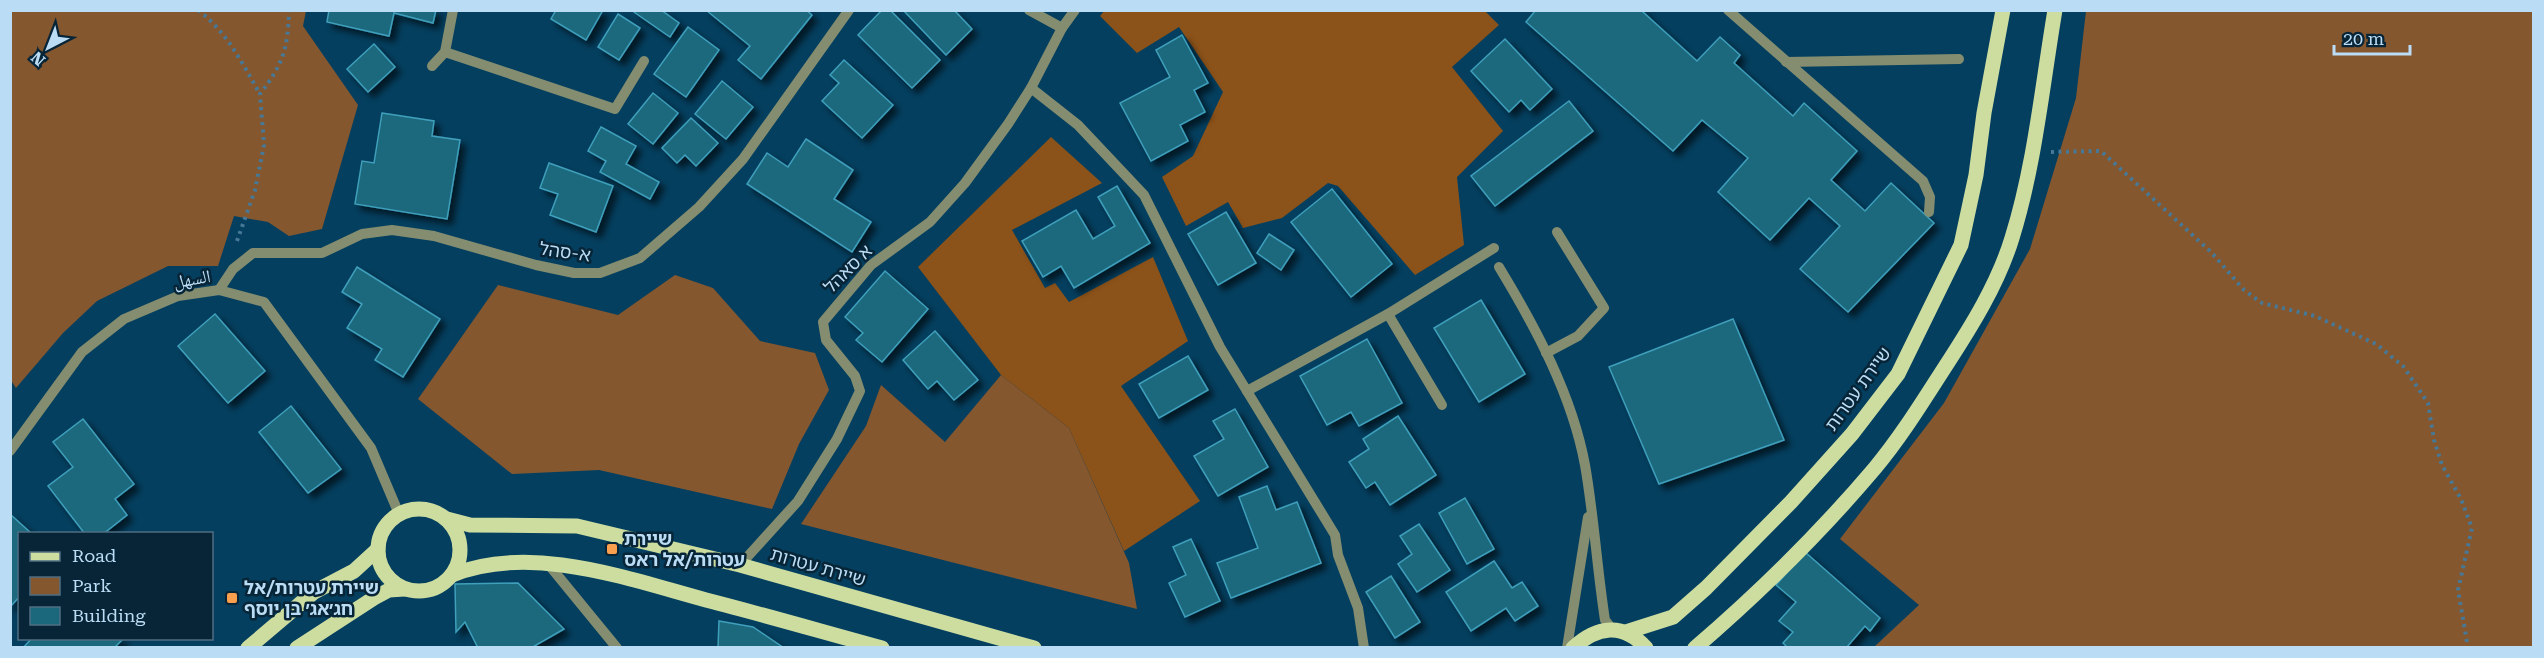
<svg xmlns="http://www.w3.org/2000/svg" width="2544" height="658" viewBox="0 0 2544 658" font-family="'Roboto Serif','Noto Naskh Arabic','Noto Sans Hebrew',serif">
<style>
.green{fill:#85572f}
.forest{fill:#8b5219}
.building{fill:#1b687d;stroke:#3f9fbb;stroke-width:1.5;filter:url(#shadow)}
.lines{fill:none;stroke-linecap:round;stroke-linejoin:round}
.path{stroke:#477896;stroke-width:4;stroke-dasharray:3 4.5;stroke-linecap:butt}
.minor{stroke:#848d6f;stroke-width:10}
.major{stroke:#cddda0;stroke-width:15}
.poi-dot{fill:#f99f4d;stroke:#072537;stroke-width:2}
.labels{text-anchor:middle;stroke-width:5;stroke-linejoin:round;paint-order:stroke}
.street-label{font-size:18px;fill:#bbdcf5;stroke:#072537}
.poi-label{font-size:18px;font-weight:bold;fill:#bbdcf5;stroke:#072537;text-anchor:start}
</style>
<defs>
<filter id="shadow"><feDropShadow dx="5.5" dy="5.5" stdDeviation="3" flood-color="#0009"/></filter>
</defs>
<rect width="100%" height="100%" fill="#043f5f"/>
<g class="green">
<polygon points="11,10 306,11 303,26 358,105 322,229 289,236 268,222 234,216 218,266 168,266 97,301 63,333 16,388 10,379"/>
<polygon points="2086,11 2533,11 2533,647 1874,647 1919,605 1840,539 1944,403 2030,249 2076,98"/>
<polygon points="675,275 713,288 760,341 815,353 829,390 799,444 772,509 599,470 512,474 418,399 498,285 618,315"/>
<polygon points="1001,375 1069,428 1129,563 1137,609 801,524 866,426 881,385 945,442"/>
</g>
<g class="forest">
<polygon points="1105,10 1485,11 1499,25 1452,67 1503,131 1457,177 1464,245 1415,275 1338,186 1328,183 1282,218 1243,228 1228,202 1186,226 1162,177 1193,156 1223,92 1179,27 1137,53 1100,16"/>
<polygon points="1051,137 1102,183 1012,230 1045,288 1055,283 1069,302 1153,257 1188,341 1121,386 1200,501 1124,551 1069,428 1001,375 918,267"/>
</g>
<g class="building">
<polygon points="329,10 436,10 433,23 394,13 389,36 327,22"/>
<polygon points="556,10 603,10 586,40 551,19"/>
<polygon points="635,10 661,10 679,23 670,37 634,12"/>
<polygon points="706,10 806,10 812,15 761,79 738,60 750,46"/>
<polygon points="882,10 890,10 940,60 912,88 858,35"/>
<polygon points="903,10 954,10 972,29 946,55"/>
<polygon points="1536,10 1645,10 1643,12 1697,61 1720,37 1740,55 1734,63 1793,116 1804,103 1857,151 1831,180 1865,211 1891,183 1934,223 1848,312 1800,269 1840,226 1809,198 1770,240 1718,192 1748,158 1702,120 1673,151 1526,22"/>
<polygon points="618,14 640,28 619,60 598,47"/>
<polygon points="688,27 719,50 686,97 654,74"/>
<polygon points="1182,35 1208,83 1194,90 1205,112 1180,125 1188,141 1151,161 1120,103 1170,77 1156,50"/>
<polygon points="1505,39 1552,89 1530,110 1521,100 1509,112 1471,71"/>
<polygon points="374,44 395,67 368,92 347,69"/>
<polygon points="844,60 893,105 862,138 822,101 839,83 830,75"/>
<polygon points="722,81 753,107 726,139 695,114"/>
<polygon points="653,93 678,113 653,144 628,124"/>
<polygon points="1569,101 1593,131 1495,206 1471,176"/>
<polygon points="382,113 434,121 432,136 460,140 447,219 355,204 362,161 374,163"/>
<polygon points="691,118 718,143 696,166 685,155 677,163 662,148"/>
<polygon points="601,127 636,146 626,164 659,182 650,199 600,172 606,161 588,151"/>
<polygon points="806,139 853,170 834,199 871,222 852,252 747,184 767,153 788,167"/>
<polygon points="549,163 613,186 596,232 550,215 558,194 540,188"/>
<polygon points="1117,186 1150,243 1074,288 1061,266 1043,277 1022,241 1076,210 1093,239 1115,226 1098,197"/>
<polygon points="1332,189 1392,264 1351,297 1291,222"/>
<polygon points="1226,212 1256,263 1218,285 1188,234"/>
<polygon points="1269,234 1294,250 1281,270 1257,253"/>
<polygon points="357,267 440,319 403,377 375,360 382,349 347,328 362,304 342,292"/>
<polygon points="885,271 928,309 882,362 856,340 863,333 845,317"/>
<polygon points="1481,300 1525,374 1479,402 1434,328"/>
<polygon points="215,314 265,371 228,403 178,346"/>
<polygon points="1733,319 1784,440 1659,484 1609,367"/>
<polygon points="935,331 978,380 954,400 937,381 928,389 903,360"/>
<polygon points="1367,339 1402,403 1359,426 1351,412 1327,425 1300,376"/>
<polygon points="1188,356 1208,390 1159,418 1139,384"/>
<polygon points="291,406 341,469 308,493 259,432"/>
<polygon points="1235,409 1268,467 1218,496 1194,456 1224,439 1213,421"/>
<polygon points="1398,416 1436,475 1390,505 1375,482 1366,488 1349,462 1369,449 1363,439"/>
<polygon points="83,419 134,484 115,499 127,515 103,534 85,534 48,486 73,467 53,442"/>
<polygon points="1267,486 1276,510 1297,502 1321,563 1231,598 1217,563 1258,548 1239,497"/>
<polygon points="1465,498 1494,549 1467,564 1439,513"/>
<polygon points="10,514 32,534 20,534 20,596 10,607"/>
<polygon points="1419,524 1450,570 1417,592 1398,564 1412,554 1400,536"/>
<polygon points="1191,539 1220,601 1185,617 1169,583 1186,575 1173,547"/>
<polygon points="1805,552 1880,618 1870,631 1865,626 1846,648 1788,648 1783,643 1793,632 1779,621 1796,602 1776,585"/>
<polygon points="1494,561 1512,588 1522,582 1538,606 1515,621 1506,608 1471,631 1446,592"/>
<polygon points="1391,576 1420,622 1395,638 1366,592"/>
<polygon points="518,583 564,629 531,648 478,648 465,622 456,632 455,584"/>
<polygon points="719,621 753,627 784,648 718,648"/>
<polygon points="32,638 122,638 123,639 114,648 23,648"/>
</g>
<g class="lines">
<g class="path">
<path d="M198,10C227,32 242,63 260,94"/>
<polyline points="2051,152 2101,151 2211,252 2244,290 2262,303 2315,316 2376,344 2403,366 2428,403 2434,440 2442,465 2461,499 2472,528 2458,590 2468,648"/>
<path d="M237,241L255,190L264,145L260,94C283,64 288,49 289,10"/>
</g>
<g class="minor">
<polyline points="1029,10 1062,28"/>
<polyline points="1728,10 1923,181 1930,197 1929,212"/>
<polyline points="445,52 615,109 644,61"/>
<polyline points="1786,62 1959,59"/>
<polyline points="432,66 445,52 453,10"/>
<polyline points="1031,88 1078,125 1144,195 1220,347 1335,535 1338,555 1358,608 1364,648"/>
<path d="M1499,267C1536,328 1572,395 1585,465C1594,516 1597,569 1605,620L1613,630"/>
<polyline points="219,290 233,269 253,253 322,253 362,234 392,230 434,236 536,265 574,273 600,273 640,258 699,207 743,159 849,10"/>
<polyline points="1388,314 1442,405"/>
<polyline points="1546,353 1578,336 1604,308 1557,232"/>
<polyline points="1247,391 1388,314 1494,248"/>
<polyline points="10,451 82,352 124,319 178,296 219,290 264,302 371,448 399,514"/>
<polyline points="549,565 617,648"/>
<polyline points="740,565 798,501 837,439 860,391 855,376 826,340 823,322 871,265 930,222 965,183 1008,124 1031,88 1062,28 1075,10"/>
<polyline points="1567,648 1588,517"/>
</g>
<g class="major">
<circle cx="419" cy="550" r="41"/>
<polyline points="447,519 470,525 577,526 740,565 1034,648"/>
<path d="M452,575C531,543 628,579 706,600C765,615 823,632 882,648"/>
<polyline points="1626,632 1673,617 1706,588 1791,502 1852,434 1898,374 1961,245 1976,175 1984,113 2003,10"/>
<polyline points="248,648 314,592 354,571 378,549"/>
<polyline points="297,648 374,598 389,590 404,589"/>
<path d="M1573,648C1597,626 1623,622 1646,648"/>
<path d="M1695,648C1759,593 1820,533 1875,468C1901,437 1923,401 1945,367C1971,327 1998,284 2012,238C2035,164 2042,87 2055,10"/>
</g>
</g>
<g class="poi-dot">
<rect x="606" y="543" width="12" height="12" rx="3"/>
<rect x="226" y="592" width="12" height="12" rx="3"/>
</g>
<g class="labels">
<g class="street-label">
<text transform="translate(565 252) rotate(8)" y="6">א-סהל</text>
<text transform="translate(848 269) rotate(-45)" y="6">א סאהל</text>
<text transform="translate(192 279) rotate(-10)" y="6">السهل</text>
<text transform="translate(1858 389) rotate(-54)" y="6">שיירת עטרות</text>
<text transform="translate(818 567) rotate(16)" y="6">שיירת עטרות</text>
</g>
<g class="poi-label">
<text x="624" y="545">שיירת<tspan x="624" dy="21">עטרות/אל ראס</tspan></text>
<text x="244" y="594">שיירת עטרות/אל<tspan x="244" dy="21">חג׳אג׳ בן יוסף</tspan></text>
</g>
</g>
<rect width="2544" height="658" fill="none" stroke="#bbdcf5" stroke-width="24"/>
<rect x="18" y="532" width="195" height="108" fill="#072537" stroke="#4f6e83" stroke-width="1.5"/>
<rect x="30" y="552" width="30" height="9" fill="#cddda0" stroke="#4f6e83" stroke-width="1.5"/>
<text x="72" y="562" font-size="18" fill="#bbdcf5">Road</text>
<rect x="30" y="577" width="30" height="18" fill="#85572f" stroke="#4f6e83" stroke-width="1.5"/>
<text x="72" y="592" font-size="18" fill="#bbdcf5">Park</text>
<rect x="30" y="607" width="30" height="18" fill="#1b687d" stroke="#4f6e83" stroke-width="1.5"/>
<text x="72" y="622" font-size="18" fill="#bbdcf5">Building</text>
<g transform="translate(48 48) rotate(222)" stroke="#072537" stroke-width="4.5" paint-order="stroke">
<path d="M0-4.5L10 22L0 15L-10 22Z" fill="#bbdcf5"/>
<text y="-9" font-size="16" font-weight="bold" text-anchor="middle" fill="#bbdcf5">N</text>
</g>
<path d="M2334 45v9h76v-9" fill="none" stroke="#bbdcf5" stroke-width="3"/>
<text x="2343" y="45" font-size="18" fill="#bbdcf5" stroke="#072537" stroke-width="4.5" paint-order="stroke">20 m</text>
</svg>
